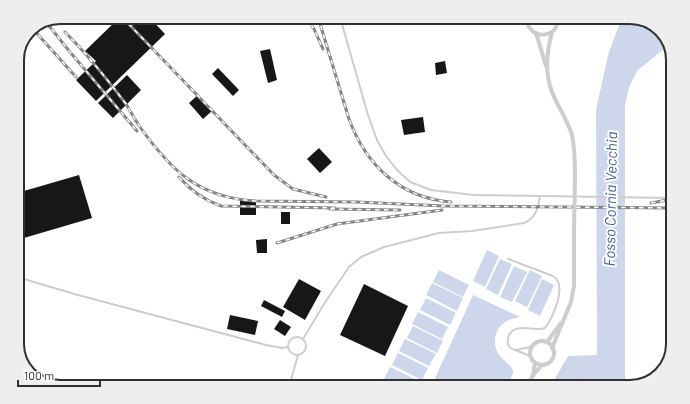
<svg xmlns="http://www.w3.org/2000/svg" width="690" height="404" viewBox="0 0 690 404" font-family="Barlow,sans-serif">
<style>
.water{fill:#cdd6ea}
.building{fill:#171717}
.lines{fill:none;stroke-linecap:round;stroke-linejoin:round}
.path{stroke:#cdcdcd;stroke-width:1;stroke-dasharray:2 2;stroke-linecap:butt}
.service{stroke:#cdcdcd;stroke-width:2}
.minor{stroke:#cdcdcd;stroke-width:4}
.rail-casing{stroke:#858585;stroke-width:3}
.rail{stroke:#fff;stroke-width:1.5;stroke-dasharray:4.5;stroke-linecap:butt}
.minor-bridge{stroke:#cdcdcd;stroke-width:4}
.labels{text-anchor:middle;stroke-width:4;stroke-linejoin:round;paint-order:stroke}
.water-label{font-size:15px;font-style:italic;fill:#435b8d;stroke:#fff}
.rim{fill:none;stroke:#303030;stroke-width:2}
</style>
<rect width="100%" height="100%" fill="#fff"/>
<g class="water">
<path d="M622,17C643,17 663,26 670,46L665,48L637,71L629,87L625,106V381H652L631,387H550L568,356L597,355L596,110L608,55Z"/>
<polygon points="487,250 499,256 485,287 473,281"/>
<polygon points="500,259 512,264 498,295 486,289"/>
<polygon points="514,266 527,272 512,302 500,297"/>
<polygon points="439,270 469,285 463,297 433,282"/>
<polygon points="530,270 542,276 527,307 515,301"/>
<polygon points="542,279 554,285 540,316 528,310"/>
<polygon points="432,283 463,298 457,311 426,295"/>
<path d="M473,295L520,317C515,318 509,319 505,322C495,328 492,343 498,353C502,360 509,363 513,370V373L507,387H431Z"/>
<polygon points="426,298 456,313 450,325 420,310"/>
<polygon points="418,312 448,327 442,339 412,324"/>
<polygon points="413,326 443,341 437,353 407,338"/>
<polygon points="405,339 436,354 429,366 399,351"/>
<polygon points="398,353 428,368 422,380 392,365"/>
<polygon points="390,367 421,382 418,387 401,387 384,379"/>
</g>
<g class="building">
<polygon points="120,17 121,17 131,27 141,17 149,17 165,34 96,101 76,80 96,61 85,51"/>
<polygon points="270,49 277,80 268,83 260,51"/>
<polygon points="445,61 447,73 436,75 435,63"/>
<polygon points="218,68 239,90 233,96 212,74"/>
<polygon points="127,75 141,90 113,118 98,103"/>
<polygon points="198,95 212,111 203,119 189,103"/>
<polygon points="423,117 425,132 404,135 401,120"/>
<polygon points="319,148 332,162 320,173 307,159"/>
<polygon points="79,175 92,218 17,240 17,193"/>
<rect x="240" y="200" width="16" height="15"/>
<rect x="281" y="212" width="9" height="12"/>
<polygon points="267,239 267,253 257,253 256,240"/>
<polygon points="299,279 321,291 305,320 283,307"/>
<polygon points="364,284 408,306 385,356 340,335"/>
<polygon points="264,300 285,311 282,317 261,306"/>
<polygon points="230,315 258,321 255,335 227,329"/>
<polygon points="280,320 291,327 285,336 274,329"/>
<polygon points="338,381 350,387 335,387"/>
</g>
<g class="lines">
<g class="path">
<path d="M553,387C556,379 562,375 565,368L562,367"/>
<polyline points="575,387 590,359 590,355"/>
</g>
<g class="service">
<polyline points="340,17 368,115 377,140 386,156 397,170 410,182 431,190 474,195 673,198"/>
<path d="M508,259L553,276C568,285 553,317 545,328C534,332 516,322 509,335C508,338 507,341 508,344C509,347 511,349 515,350"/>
<polyline points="17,277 78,295 266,345 282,348 288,347"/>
<circle cx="297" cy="346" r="9"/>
<path d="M303,339L324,304L349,267L361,257L384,247L439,233L472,231L524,223C536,218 538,208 540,196"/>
<polyline points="530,356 515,350 531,347"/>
<polyline points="289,387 298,355"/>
</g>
<g class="minor">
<path d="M527,17C526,41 560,40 558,17"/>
<path d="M552,32C546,55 544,77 555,99C561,111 568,122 572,135C575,149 575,162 575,176"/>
<polyline points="536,33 546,66"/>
<circle cx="542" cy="353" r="12"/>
<polyline points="547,342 561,323"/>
<polyline points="552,348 571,302 574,286 574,233"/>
<polyline points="533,375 542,365"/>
<polyline points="527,387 533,375 535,363"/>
</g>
<g class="rail-casing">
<g id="rail">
<polyline points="122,17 274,175 293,189 326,197"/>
<polyline points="306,17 314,29 323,49"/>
<path d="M318,17L349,119C366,165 400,198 451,202"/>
<polyline points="46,22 70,52 137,131"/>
<polyline points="32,28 76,77"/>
<path d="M65,32C87,54 107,79 126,104C131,112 135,120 140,127C172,172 200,198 256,201L357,202L444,206L673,208"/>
<path d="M179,177C191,191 204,200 221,206L335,208"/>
<polyline points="651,203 673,199"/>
<polyline points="330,209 400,210"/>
<polyline points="277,243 337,224 442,210"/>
</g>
</g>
<use href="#rail" class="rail"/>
<polyline class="minor-bridge" points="574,233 575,176"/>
</g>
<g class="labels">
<g class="water-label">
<text transform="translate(611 199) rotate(-89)" y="5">Fosso Cornia Vecchia</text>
</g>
</g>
<path d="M0 0H690V404H0ZM60 24H630A36 36 0 0 1 666 60V344A36 36 0 0 1 630 380H60A36 36 0 0 1 24 344V60A36 36 0 0 1 60 24Z" fill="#eee" fill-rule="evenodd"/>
<path class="rim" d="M60 24H630A36 36 0 0 1 666 60V344A36 36 0 0 1 630 380H60A36 36 0 0 1 24 344V60A36 36 0 0 1 60 24Z"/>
<path d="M18 380v6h82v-6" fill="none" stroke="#303030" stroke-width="2"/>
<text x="24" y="380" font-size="12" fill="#303030" stroke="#ffffff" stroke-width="3" paint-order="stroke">100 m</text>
</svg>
